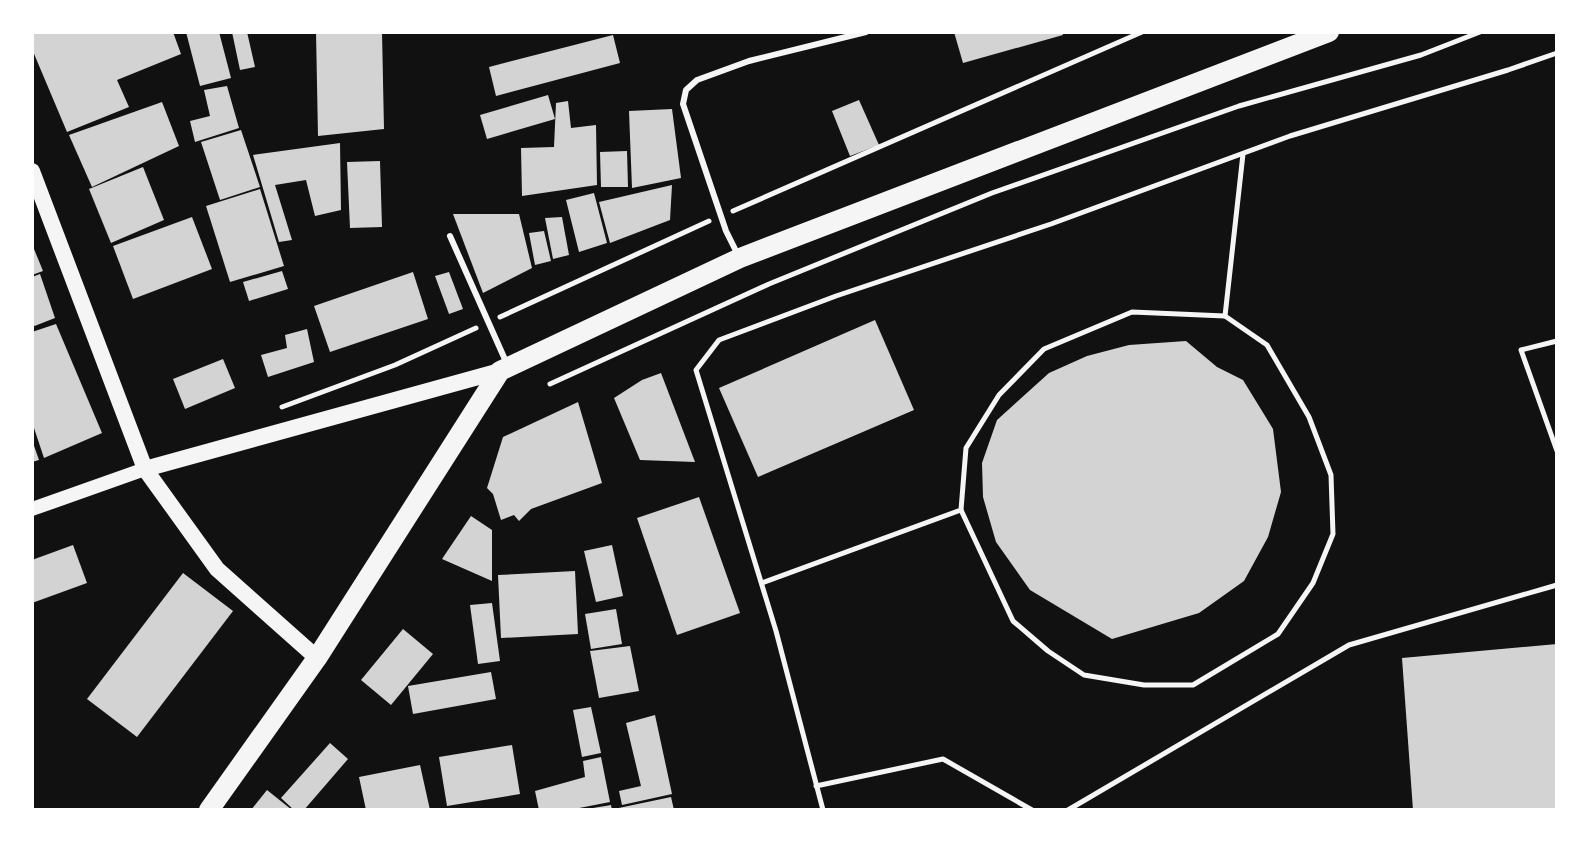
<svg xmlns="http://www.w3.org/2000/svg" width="1589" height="842" viewBox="0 0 1589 842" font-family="Inter,sans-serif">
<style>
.building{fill:#d3d3d3}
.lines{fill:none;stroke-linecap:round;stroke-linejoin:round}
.path{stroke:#f5f5f5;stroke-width:5}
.service{stroke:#f5f5f5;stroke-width:6}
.tertiary{stroke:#f5f5f5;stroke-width:14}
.secondary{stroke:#f5f5f5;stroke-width:16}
.primary{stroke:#f5f5f5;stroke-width:20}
</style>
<rect width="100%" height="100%" fill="#111"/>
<g class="building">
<polygon points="32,32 173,32 181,54 117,80 129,107 67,132 32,49"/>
<polygon points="186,32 219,32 231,78 200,86"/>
<polygon points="232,32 247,32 255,67 240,70"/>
<polygon points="316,32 382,32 384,129 318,136"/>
<polygon points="954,32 1062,32 1063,35 963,63"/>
<polygon points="613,35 620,63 496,96 489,67"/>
<polygon points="227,86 239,128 195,142 190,121 210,116 204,90"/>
<polygon points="548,95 555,119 487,139 480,115"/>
<polygon points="859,100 879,145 850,156 832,111"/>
<polygon points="568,101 571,128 596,125 597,185 522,196 521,148 554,147 556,103"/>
<polygon points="162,102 179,146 92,187 69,135"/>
<polygon points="672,109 681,178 632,188 629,111"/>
<polygon points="241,130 260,187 220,200 201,142"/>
<polygon points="340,143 341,210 315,216 306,180 275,185 292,240 279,242 253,155"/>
<polygon points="627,151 628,187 601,187 600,152"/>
<polygon points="380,161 382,227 350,228 347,162"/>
<polygon points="143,167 164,220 111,243 89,189"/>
<polygon points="672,185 670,220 610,243 599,202"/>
<polygon points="260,189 284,266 230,282 206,206"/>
<polygon points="594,193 607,243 579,252 566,200"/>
<polygon points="453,214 519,214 532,268 483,293"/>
<polygon points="192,217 212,269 133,299 113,246"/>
<polygon points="562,217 569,255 553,259 545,218"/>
<polygon points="544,231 551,261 535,265 529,233"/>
<polygon points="32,244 43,271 32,275"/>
<polygon points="282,271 288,289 249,301 243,282"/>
<polygon points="413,272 428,319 330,352 314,306"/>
<polygon points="449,272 463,309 449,314 435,276"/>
<polygon points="40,274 55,318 32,327 32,277"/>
<polygon points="875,320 914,410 758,477 719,388"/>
<polygon points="56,324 102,433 44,458 32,422 32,332"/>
<polygon points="307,329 314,362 268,377 261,355 287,348 285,335"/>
<polygon points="1186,341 1217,367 1243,380 1273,429 1281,492 1268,537 1244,581 1199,613 1112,639 1030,590 996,542 983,497 982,463 997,420 1049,373 1087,356 1129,345"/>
<polygon points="223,359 235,388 185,409 173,379"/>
<polygon points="661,373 695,462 640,460 614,398 642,380"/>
<polygon points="578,402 602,483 531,509 519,521 514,515 501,520 493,494 487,488 503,437"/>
<polygon points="32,440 39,460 32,462"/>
<polygon points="699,497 740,613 677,635 637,518"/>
<polygon points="471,516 492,530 492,581 442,559"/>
<polygon points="73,545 87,583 32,603 32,560"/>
<polygon points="612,545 623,596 596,602 584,551"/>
<polygon points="575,571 578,634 501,638 498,575"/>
<polygon points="183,573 233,611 137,737 87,699"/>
<polygon points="492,603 500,661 478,664 470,605"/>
<polygon points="616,609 622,644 591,649 585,614"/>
<polygon points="403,629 433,654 391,705 361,680"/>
<polygon points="1557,644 1557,810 1413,810 1402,658"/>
<polygon points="630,646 639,691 599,698 590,651"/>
<polygon points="491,672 496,699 413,714 408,686"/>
<polygon points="591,707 601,753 582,757 573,710"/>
<polygon points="655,715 672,794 622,805 619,791 641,786 626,723"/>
<polygon points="330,743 348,759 304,810 294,810 281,798"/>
<polygon points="512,745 520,794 447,806 439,757"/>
<polygon points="601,757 610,802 569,810 539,810 535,791 585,777 583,761"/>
<polygon points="420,765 430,810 366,810 359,777"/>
<polygon points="267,790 292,810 251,810"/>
<polygon points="671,797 674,810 614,810 614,809"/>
<polygon points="611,805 612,810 593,810 593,808"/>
</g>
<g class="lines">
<g class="path">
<polyline points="733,211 1142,32"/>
<polyline points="500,317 709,221"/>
<polyline points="1557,341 1521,350 1557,451"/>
<polyline points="550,384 769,284 992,193 1239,106 1421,55 1480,32"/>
<polyline points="282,407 395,365 476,328"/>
<polyline points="961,510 1013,621 1048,651 1084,675 1144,685 1193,685 1278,634 1313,583 1333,534 1331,475 1309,417 1267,345 1225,316 1243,154"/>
<polyline points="762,583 961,510 966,448 999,395 1044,349 1132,312 1225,316"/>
<polyline points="816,786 943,759 1032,810"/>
<polyline points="823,810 776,631 696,370 719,340 836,296 1051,224 1290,136 1508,70 1557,53"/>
<polyline points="1068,810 1349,645 1557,585"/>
</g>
<g class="service">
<polyline points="450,236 507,364"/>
<polyline points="738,255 726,231 683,104 686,90 697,80 749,61 866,32"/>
</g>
<polyline class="tertiary" points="32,509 145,469"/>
<g class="secondary">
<polyline points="32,171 145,469 217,569 317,658"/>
<polyline points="145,469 500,371"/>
</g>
<polyline class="primary" points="209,810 317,658 500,371 740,258 1329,32"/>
</g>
<rect width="1589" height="842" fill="none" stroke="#ffffff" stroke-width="68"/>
</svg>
